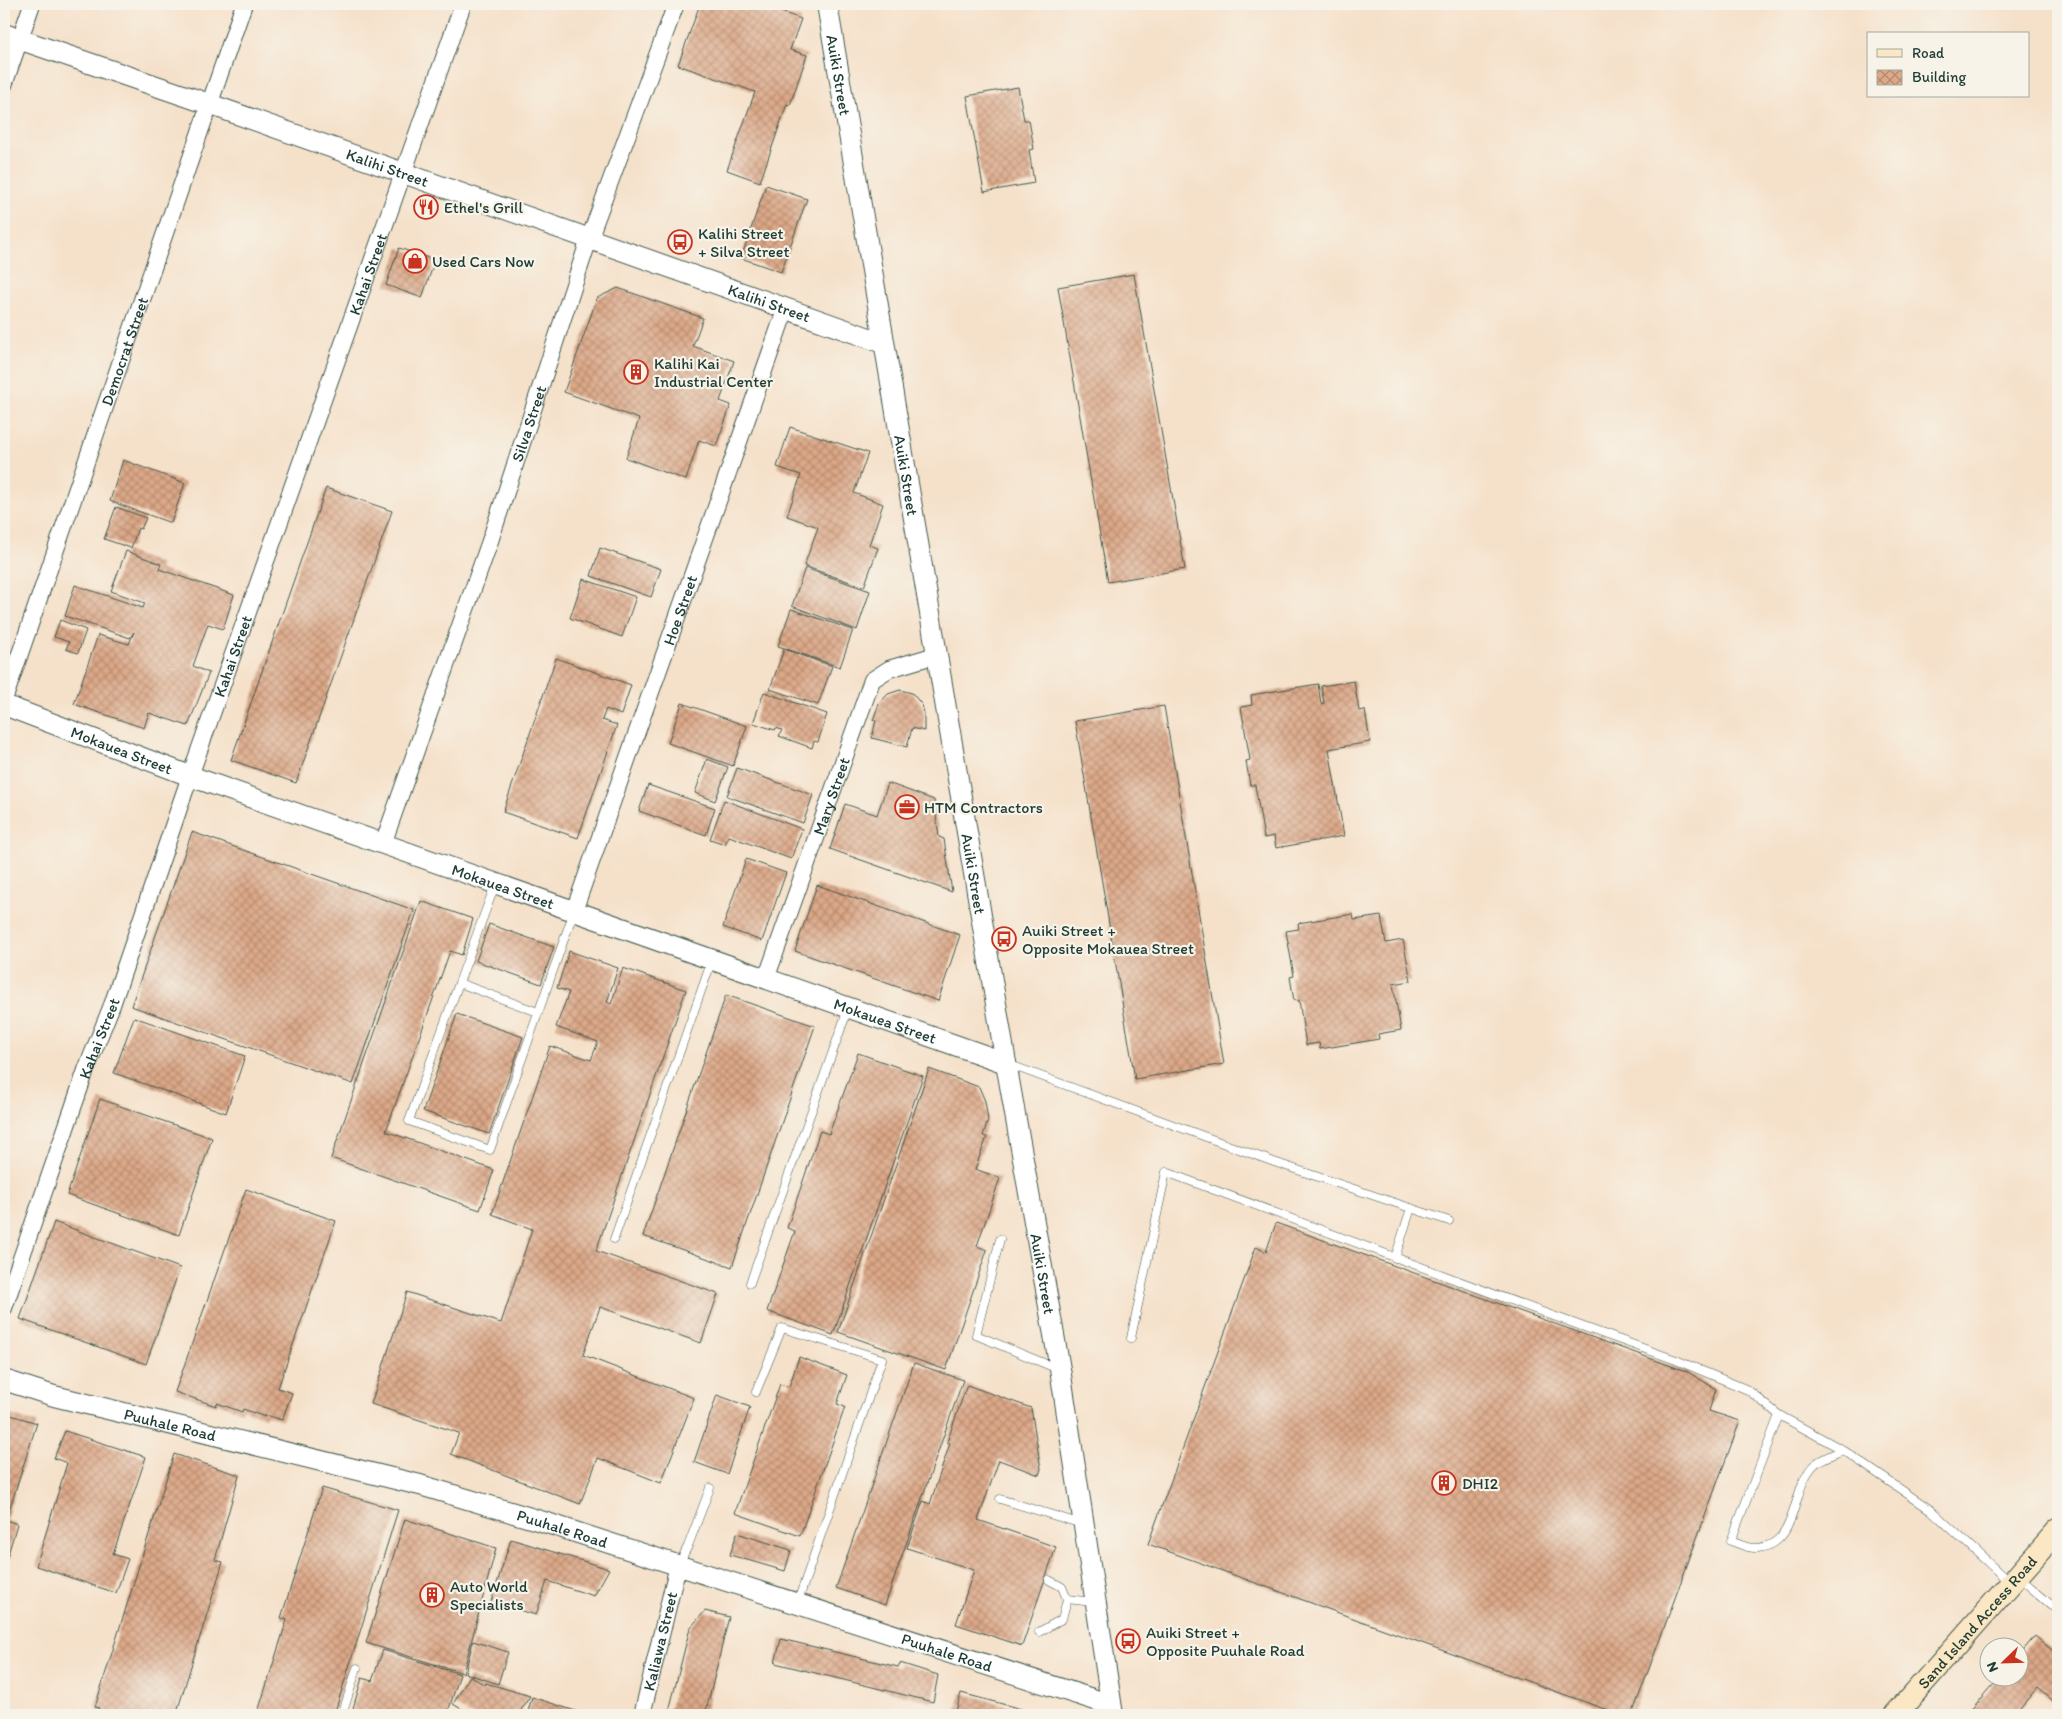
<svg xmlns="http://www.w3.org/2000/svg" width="2062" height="1719" viewBox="0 0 2062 1719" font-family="Itim,sans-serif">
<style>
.building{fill:url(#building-cross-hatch)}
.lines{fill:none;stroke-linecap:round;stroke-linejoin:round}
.service-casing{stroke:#3f564a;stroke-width:9}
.minor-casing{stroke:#3f564a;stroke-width:18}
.tertiary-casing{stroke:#3f564a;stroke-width:22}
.secondary-casing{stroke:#3f564a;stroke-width:24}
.service{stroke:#fff;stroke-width:8}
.minor{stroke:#fff;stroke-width:16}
.tertiary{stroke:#fff;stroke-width:20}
.secondary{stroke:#fbe7c3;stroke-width:22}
.labels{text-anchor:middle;stroke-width:4.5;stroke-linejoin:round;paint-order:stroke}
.street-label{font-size:16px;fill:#1f3d34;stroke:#f7f3e8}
.poi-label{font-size:16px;fill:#1f3d34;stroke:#f7f3e8;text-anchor:start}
</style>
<defs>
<pattern id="building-cross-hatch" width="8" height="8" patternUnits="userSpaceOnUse" patternTransform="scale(1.25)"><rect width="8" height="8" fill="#dda888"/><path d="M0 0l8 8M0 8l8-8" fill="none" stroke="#b38a70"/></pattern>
</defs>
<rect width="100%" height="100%" fill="#f7f3e8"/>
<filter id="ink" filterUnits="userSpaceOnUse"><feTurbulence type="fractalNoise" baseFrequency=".02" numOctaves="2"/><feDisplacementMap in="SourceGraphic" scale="10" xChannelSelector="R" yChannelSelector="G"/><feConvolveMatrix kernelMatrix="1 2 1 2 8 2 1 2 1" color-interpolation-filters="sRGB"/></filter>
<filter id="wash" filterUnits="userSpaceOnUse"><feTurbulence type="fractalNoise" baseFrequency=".0096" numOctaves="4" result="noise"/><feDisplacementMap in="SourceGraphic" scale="20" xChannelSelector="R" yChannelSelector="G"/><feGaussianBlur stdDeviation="1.12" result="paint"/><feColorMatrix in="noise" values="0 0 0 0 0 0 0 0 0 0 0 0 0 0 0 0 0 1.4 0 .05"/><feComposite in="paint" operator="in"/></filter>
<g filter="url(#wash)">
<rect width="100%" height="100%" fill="#f5e1ca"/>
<g id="blocks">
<g class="building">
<polygon points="700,4 759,4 801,19 790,50 807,55 790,105 787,104 760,182 727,170 755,92 678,65"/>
<polygon points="1018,87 1024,120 1029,120 1034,149 1029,150 1034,183 984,192 967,96"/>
<polygon points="766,185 807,199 781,272 741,258"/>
<polygon points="399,248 435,260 422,298 386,285"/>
<polygon points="1134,274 1185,569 1108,582 1058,287"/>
<polygon points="618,288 703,318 693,346 734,361 720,401 731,405 716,446 699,440 686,480 626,458 639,419 564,392 597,298"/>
<polygon points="790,427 868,453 854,493 883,504 869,545 878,548 864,587 804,566 818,527 787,516 801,475 777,467"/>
<polygon points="123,460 185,483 171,523 110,501"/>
<polygon points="326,488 392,511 296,783 231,760"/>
<polygon points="116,507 146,518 141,529 138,528 131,548 104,539"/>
<polygon points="600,548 661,569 651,597 591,576"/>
<polygon points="126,551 161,564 159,569 234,595 223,629 208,624 193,666 209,673 188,726 149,713 144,728 74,704 98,635 129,644 134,632 130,638 65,616 75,585 143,608 145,603 111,591"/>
<polygon points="805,568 870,591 857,630 792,606"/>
<polygon points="583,579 636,597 622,637 570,618"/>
<polygon points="791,609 853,630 840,667 778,646"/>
<polygon points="60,620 86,630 78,653 66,649 69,642 54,637"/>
<polygon points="784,649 832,666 818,705 770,689"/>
<polygon points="556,658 631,685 621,715 606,709 602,720 617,725 578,838 503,812"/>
<polygon points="1354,681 1359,711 1365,710 1370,742 1329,749 1344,836 1276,848 1274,836 1264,838 1255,785 1250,785 1246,761 1250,760 1241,707 1252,705 1251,695 1318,684 1321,704 1324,703 1321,686"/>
<polygon points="900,690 912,693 922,705 924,713 924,731 912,728 907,747 872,738 876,720 873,720 879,704 888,694"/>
<polygon points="764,692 827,714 818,742 814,741 812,748 779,736 782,730 776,728 775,730 753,723"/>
<polygon points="682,703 747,726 733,766 668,743"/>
<polygon points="1164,706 1224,1064 1135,1079 1075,721"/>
<polygon points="707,759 728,767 715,801 695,793"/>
<polygon points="737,768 813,795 803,823 727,796"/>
<polygon points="888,783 934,800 939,837 944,839 952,892 830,849 845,804 877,815"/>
<polygon points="648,785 715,808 706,835 639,811"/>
<polygon points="724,800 802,829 791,859 729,836 725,844 710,839"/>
<polygon points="192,832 414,910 353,1084 131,1006"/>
<polygon points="746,859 786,873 762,941 723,927"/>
<polygon points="817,885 960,935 938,1001 795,951"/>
<polygon points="421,901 473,919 462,955 450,951 386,1131 494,1170 480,1210 331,1158"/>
<polygon points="1353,914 1354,920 1381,916 1386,943 1403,940 1411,981 1393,984 1401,1030 1378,1034 1379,1039 1320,1049 1319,1043 1306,1045 1299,1000 1294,1001 1290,977 1294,976 1286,931 1299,929 1298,923"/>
<polygon points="489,924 554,947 541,984 476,961"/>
<polygon points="569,951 618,968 607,1002 611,1004 623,968 686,990 596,1251 718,1294 701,1343 600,1307 583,1355 694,1398 661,1483 598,1458 580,1504 451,1454 459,1433 371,1404 407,1292 501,1323 532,1229 492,1214 550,1046 591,1060 598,1042 556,1027 569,992 557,988"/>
<polygon points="726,995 815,1026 732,1267 643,1236"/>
<polygon points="457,1014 523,1037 489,1134 423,1111"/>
<polygon points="134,1017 245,1056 226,1113 114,1073"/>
<polygon points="858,1053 923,1076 833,1335 767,1311 795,1231 787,1228 820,1131 829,1134"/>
<polygon points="929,1069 979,1087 985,1101 988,1120 983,1136 987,1137 975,1169 1000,1178 977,1246 987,1250 946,1370 838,1332"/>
<polygon points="100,1099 212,1138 179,1235 67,1195"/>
<polygon points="246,1189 336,1221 278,1388 292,1393 282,1420 266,1415 265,1417 243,1409 242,1412 217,1403 216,1406 175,1392"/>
<polygon points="54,1222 180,1268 146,1364 20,1319"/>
<polygon points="1276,1223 1688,1372 1716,1389 1709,1411 1740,1421 1632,1715 1621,1715 1148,1544 1256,1247 1266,1252"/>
<polygon points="799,1357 847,1375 837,1404 845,1407 800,1536 735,1513 780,1384 789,1387"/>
<polygon points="914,1363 963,1380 885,1605 836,1588"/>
<polygon points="967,1385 1031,1408 1041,1469 1039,1475 999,1460 978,1520 1056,1547 1022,1646 956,1624 974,1570 907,1548 923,1501 930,1504 950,1443 947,1442"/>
<polygon points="717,1395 750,1407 727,1474 694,1462"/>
<polygon points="4,1413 37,1423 6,1520 17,1524 7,1558 4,1557"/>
<polygon points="65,1431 146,1457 113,1554 128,1559 116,1593 36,1566 67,1463 54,1458"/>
<polygon points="174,1454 239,1475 215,1560 223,1562 176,1715 97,1715 99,1708 95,1707"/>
<polygon points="322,1488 398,1510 334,1715 257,1715 287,1620 281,1618"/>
<polygon points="405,1519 496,1548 463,1673 366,1643"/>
<polygon points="737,1533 791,1550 785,1571 730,1555"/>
<polygon points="511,1539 609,1569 594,1596 547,1581 536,1615 491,1602"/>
<polygon points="705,1611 729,1617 705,1715 668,1715 690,1628"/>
<polygon points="2035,1636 2058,1655 2058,1705 2038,1688 2015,1715 1971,1715 1969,1713 2001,1676 2020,1676 2020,1654"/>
<polygon points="781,1639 898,1667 900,1663 938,1675 933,1702 775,1663"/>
<polygon points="473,1641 508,1652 498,1684 465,1673"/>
<polygon points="383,1650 460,1674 447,1715 351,1715 362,1678 372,1681"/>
<polygon points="470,1676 485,1685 486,1683 530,1696 518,1715 466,1715 468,1713 453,1704"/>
<polygon points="961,1693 1044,1715 955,1715"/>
<polygon points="532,1697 588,1715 527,1715"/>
</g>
</g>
</g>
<g filter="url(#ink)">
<use href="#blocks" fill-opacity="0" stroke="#3f564a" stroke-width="1"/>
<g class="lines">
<g class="service-casing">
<g id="service">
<polyline points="459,983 495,885"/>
<polyline points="538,1012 459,983 409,1121 490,1150 574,911"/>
<polyline points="1008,1064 1274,1162 1449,1221"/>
<polyline points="614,1239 712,960"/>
<polyline points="1000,1239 976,1335 1058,1369"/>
<polyline points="1395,1258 1411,1208"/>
<polyline points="750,1283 848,1009"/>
<polyline points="1131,1338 1166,1172 1545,1313 1676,1360 1748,1390 1779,1415 1843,1450 1931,1510 2009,1582"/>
<polyline points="756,1392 782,1328 882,1359 797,1604"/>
<path d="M1779,1415L1731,1541C1739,1544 1749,1549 1757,1548C1800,1545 1790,1487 1815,1464C1822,1458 1834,1454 1843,1450"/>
<polyline points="1000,1499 1082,1524"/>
<polyline points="679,1564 688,1546 710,1488"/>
<polyline points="2020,1578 2058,1611"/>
<polyline points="1049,1580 1062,1587 1067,1599"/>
<polyline points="1039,1632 1062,1619 1067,1599 1093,1602"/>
<polyline points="342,1715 357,1668"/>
</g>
</g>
<g class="minor-casing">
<g id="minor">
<polyline points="4,85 32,4"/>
<path id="s1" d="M4,700L244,4"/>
<path id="s2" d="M383,844L490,541L589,239L676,4"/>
<path id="s3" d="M574,911L786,308"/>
<path id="s4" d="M766,979L872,680L889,669L936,655"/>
<path id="s5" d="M4,1308L86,1070L112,1005L190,776L463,4"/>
<path id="s6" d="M642,1715L678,1565"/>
</g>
</g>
<g class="tertiary-casing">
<g id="tertiary">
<path id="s7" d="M827,4L1006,1063L1060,1369L1113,1715"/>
<path id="s8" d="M4,34L209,104L883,343"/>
<path id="s9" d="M4,705L190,776L1006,1063"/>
<path id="s10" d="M4,1380L54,1396L420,1485L544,1522L1111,1705"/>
</g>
</g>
<g class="secondary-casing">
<g id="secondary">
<path id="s11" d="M1895,1715L2058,1530"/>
</g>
</g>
<use href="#service" class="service"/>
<use href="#minor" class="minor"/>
<use href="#tertiary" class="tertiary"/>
<use href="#secondary" class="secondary"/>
</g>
</g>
<defs>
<g id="restaurant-ring" transform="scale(1.25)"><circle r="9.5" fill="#f7f3e8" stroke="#c8321e" stroke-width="1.5"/><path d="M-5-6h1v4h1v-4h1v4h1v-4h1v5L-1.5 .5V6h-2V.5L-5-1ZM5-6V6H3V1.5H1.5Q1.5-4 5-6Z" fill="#c8321e"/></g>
<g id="bus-ring" transform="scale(1.25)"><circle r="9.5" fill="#f7f3e8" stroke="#c8321e" stroke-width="1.5"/><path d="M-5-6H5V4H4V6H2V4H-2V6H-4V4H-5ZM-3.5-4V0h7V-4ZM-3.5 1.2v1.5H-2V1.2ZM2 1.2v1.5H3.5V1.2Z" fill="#c8321e"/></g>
<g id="shop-ring" transform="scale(1.25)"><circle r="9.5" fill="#f7f3e8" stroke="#c8321e" stroke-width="1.5"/><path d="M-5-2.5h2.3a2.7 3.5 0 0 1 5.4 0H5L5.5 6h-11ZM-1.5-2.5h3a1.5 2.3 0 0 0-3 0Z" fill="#c8321e"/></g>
<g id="building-ring" transform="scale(1.25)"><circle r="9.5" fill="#f7f3e8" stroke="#c8321e" stroke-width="1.5"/><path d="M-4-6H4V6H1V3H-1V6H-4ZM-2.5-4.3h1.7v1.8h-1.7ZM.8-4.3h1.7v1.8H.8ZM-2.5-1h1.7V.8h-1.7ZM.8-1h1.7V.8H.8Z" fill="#c8321e"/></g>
<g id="office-ring" transform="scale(1.25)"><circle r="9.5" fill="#f7f3e8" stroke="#c8321e" stroke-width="1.5"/><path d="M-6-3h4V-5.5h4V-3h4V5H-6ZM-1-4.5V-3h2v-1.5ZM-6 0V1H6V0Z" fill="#c8321e"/></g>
</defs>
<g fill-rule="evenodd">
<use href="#restaurant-ring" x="426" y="207"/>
<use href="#bus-ring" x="680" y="242"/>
<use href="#shop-ring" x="415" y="261"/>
<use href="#building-ring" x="636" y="372"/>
<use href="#office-ring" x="907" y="807"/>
<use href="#bus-ring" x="1004" y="939"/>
<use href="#building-ring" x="1444" y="1483"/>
<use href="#building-ring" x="432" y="1595"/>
<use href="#bus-ring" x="1128" y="1641"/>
</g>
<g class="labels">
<g class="street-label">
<text dy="6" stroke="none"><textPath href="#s7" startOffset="72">Auiki Street</textPath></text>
<text dy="6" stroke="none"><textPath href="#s8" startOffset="406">Kalihi Street</textPath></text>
<text dy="6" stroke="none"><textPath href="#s5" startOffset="1096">Kahai Street</textPath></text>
<text dy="6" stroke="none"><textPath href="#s8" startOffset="811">Kalihi Street</textPath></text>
<text dy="6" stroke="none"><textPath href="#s1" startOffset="369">Democrat Street</textPath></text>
<text dy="6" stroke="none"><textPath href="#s2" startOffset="445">Silva Street</textPath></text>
<text dy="6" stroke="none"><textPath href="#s7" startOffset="478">Auiki Street</textPath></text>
<text dy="6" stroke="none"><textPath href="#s3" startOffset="319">Hoe Street</textPath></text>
<text dy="6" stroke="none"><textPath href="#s5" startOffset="691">Kahai Street</textPath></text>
<text dy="6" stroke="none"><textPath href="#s9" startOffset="126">Mokauea Street</textPath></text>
<text dy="6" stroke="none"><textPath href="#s4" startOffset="194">Mary Street</textPath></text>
<text dy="6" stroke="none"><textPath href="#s7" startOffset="882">Auiki Street</textPath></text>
<text dy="6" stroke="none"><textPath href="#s9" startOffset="531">Mokauea Street</textPath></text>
<text dy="6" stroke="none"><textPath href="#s9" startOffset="936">Mokauea Street</textPath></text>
<text dy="6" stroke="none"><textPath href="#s5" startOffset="286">Kahai Street</textPath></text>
<text dy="6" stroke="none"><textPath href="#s7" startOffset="1288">Auiki Street</textPath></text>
<text dy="6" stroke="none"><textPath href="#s10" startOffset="172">Puuhale Road</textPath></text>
<text dy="6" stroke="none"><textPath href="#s10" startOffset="578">Puuhale Road</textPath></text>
<text dy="6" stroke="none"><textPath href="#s11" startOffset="124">Sand Island Access Road</textPath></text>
<text dy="6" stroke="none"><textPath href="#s6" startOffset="76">Kaliawa Street</textPath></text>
<text dy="6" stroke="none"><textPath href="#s10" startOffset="982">Puuhale Road</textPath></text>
</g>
<g class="poi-label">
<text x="444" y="213">Ethel's Grill</text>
<text x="698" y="239">Kalihi Street<tspan x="698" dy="18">+ Silva Street</tspan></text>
<text x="432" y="267">Used Cars Now</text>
<text x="654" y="369">Kalihi Kai<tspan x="654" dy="18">Industrial Center</tspan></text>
<text x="924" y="813">HTM Contractors</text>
<text x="1022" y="936">Auiki Street +<tspan x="1022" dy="18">Opposite Mokauea Street</tspan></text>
<text x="1462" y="1489">DHI2</text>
<text x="450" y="1592">Auto World<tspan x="450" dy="18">Specialists</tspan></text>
<text x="1146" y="1638">Auiki Street +<tspan x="1146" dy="18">Opposite Puuhale Road</tspan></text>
</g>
</g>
<rect width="2062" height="1719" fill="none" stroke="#f7f3e8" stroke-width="20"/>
<rect x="1867" y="32" width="162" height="65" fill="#f7f3e8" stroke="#a1aaa0"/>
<rect x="1877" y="49" width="25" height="8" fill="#fbe7c3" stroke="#a1aaa0"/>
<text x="1912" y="58" font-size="15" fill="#1f3d34">Road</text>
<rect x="1877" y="70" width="25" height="15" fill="url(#building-cross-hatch)" stroke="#a1aaa0"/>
<text x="1912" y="82" font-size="15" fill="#1f3d34">Building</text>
<g transform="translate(2004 1662) rotate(247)"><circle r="24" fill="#f7f3e8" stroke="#a1aaa0"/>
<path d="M0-4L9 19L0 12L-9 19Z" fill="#c8321e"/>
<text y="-8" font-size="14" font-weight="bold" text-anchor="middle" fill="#1f3d34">N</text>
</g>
</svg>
